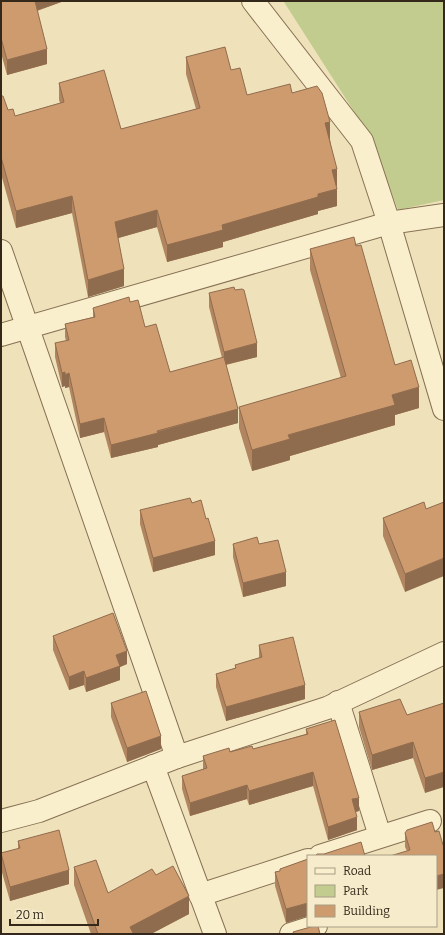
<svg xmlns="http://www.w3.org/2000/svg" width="445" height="935" viewBox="0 0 445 935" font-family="Bitter,serif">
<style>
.green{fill:#c2cc8f}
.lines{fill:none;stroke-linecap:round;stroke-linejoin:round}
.minor-casing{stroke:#867154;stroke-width:24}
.minor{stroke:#faefcd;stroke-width:22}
.wall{fill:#b1855f}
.shaded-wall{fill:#906c4e}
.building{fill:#ce9b6f;stroke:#906c4e}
</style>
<rect width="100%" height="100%" fill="#efe2ba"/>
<polygon class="green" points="444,1 444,200 398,210 371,138 284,2"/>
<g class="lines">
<g class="minor-casing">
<g id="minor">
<polyline points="253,1 362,141 389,223 444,409"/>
<polyline points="1,251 177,757"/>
<polyline points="1,335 389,223 444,215"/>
<polyline points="338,702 380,836"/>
<polyline points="153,766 215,934"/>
<polyline points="1,821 39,811 177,757 327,708 444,653"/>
<polyline points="320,856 430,821"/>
<polyline points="200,895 308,860"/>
<polyline points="291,934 316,926"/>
</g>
</g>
<use href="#minor" class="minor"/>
</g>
<g class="wall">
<polygon points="1,1 64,1 37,11 47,64 7,75 1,53"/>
<polygon points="186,57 231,70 247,95 292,93 330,139 337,186 336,186 337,206 318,211 318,214 223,242 223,247 167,262 157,227 118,238 124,286 88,297 72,213 16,228 1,174 1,96 8,110 15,116 60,103 59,100 59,83 121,129 196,109 186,74"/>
<polygon points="356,246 395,365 419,408 395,415 395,425 290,456 290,460 252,471 239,428 239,407 341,378 310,270 310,249"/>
<polygon points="209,293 257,357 226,365 238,423 158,445 158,447 111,458 104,432 80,438 69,387 65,388 65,386 62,387 55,357 55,343 66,341 65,337 65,324 93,317 93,308 130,302 145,327 170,372 222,358 209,307"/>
<polygon points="424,502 405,592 383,536 383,518"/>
<polygon points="192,503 206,519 215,555 153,572 140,524 140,510"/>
<polygon points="233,544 259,544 286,586 243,597 233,557"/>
<polygon points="53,636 127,664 120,667 120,680 86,692 84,685 69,690 53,650"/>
<polygon points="259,645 305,699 226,721 216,687 216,674 235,668 235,665 259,658"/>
<polygon points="111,703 161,749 127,762 111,717"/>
<polygon points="444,703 425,793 413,758 372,770 359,727 359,712 407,715"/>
<polygon points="306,729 359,811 355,812 357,830 328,840 313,786 249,805 247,799 190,816 182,789 182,776 203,769 203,756 253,749 306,734"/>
<polygon points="435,832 443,845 407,851 405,847 405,833"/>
<polygon points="18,841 69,884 10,901 1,869 1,853 18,849"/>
<polygon points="308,859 286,923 275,886 275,872 280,871 280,869"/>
<polygon points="74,867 108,893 156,875 189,914 151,934 91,934 74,885"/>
</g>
<g class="shaded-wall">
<polygon points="33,1 64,1 33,12"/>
<polygon points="47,49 47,64 7,75 7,60"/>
<polygon points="330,122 330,139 325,140 325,123"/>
<polygon points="337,169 337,186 332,187 332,170"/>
<polygon points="337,189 337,206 318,211 318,214 223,242 223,247 167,262 167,245 222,225 318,194"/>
<polygon points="72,196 72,213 16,228 16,211"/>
<polygon points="157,210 157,227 115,239 115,222"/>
<polygon points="124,269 124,286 88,297 88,280"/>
<polygon points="257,343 257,357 224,365 224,352"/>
<polygon points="65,372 65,386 62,387 62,373"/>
<polygon points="69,373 69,387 65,388 65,375"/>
<polygon points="419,387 419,408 395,415 395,425 290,456 290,460 252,471 252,450 392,395"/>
<polygon points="238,409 238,423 158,445 158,447 111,458 111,445"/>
<polygon points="104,418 104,432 80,438 80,424"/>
<polygon points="215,541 215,555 153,572 153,558"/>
<polygon points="444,558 444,576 405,592 405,574"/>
<polygon points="286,572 286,586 243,597 243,583"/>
<polygon points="127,651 127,664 120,667 120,680 86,692 86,678 116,655"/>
<polygon points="84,671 84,685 69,690 69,677"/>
<polygon points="305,685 305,699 226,721 226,707"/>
<polygon points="161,736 161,749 127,762 127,748"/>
<polygon points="413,742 413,758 372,770 372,755"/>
<polygon points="313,772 313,786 249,805 249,791"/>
<polygon points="444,772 444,787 425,793 425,778"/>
<polygon points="247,785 247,799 190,816 190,803"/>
<polygon points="359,798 359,811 352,813 352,799"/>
<polygon points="357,817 357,830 328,840 328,827"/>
<polygon points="69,870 69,884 10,901 10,887"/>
<polygon points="444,874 444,888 436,890 436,876"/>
<polygon points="189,896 189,914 151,934 130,934 130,927"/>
<polygon points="308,903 308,916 286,923 286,909"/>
</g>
<g class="building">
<polygon points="1,1 35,1 47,49 7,60 1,38"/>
<polygon points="225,47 231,70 240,68 247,95 290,84 292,93 317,86 322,93 330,122 325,123 337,169 332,170 337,189 318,194 318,197 222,225 223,230 167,245 157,210 115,222 124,269 88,280 72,196 16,211 1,157 1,96 3,96 8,110 13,109 15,116 64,102 59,83 104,70 121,129 200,108 186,57"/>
<polygon points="354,237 356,246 361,245 395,365 411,360 419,387 392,395 395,405 288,435 290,439 252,450 239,407 346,376 310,249"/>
<polygon points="234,287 235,290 242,289 244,290 257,343 224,352 209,293"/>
<polygon points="129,297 130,302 138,300 145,327 156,324 170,372 224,357 238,409 157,431 158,433 111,445 104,418 80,424 69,373 65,375 65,372 62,373 55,343 69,340 65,324 95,317 93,308"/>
<polygon points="190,498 192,503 201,500 206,519 208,518 215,541 153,558 140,510"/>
<polygon points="424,502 426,509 444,502 444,558 405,574 383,518"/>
<polygon points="257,537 259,544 278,540 286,572 243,583 233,544"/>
<polygon points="113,613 127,651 116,655 120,666 86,678 84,671 69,677 53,636"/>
<polygon points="293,637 305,685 226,707 216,674 236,668 235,665 262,657 259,645"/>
<polygon points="146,691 161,736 127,748 111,703"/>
<polygon points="400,699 407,715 444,703 444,772 425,778 413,742 372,755 359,712"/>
<polygon points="335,720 359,798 352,799 357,817 328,827 313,772 249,791 247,785 190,803 182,776 207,768 203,756 229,748 230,752 252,746 253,749 308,734 306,729"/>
<polygon points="432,822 435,832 439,831 443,845 444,845 444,874 436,876 436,856 390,856 410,850 405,833 407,830"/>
<polygon points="59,830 69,870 10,887 1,853 20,848 18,841"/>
<polygon points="361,842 365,856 315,856 317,854 324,854"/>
<polygon points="308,859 308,903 286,909 275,872 280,871 280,869"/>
<polygon points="96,860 108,893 152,869 156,875 173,866 189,896 130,927 133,933 131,934 98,934 74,867"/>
<polygon points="314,926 318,926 320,934 294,934 293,932"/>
</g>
<rect width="445" height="935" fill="none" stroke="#34281a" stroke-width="4"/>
<rect x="307" y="855" width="130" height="72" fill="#f6ebca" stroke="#a89d84"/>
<rect x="315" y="868" width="20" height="6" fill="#faefcd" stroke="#a89d84"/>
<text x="343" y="875" font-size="12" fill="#34281a">Road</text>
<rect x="315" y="885" width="20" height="12" fill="#c2cc8f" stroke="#a89d84"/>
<text x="343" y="895" font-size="12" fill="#34281a">Park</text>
<rect x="315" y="905" width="20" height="12" fill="#ce9b6f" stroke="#a89d84"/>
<text x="343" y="915" font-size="12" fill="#34281a">Building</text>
<path d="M10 919v6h88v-6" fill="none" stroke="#34281a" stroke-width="2"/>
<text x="16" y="919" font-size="12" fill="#34281a" stroke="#f6ebca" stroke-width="3" paint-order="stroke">20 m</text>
</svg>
